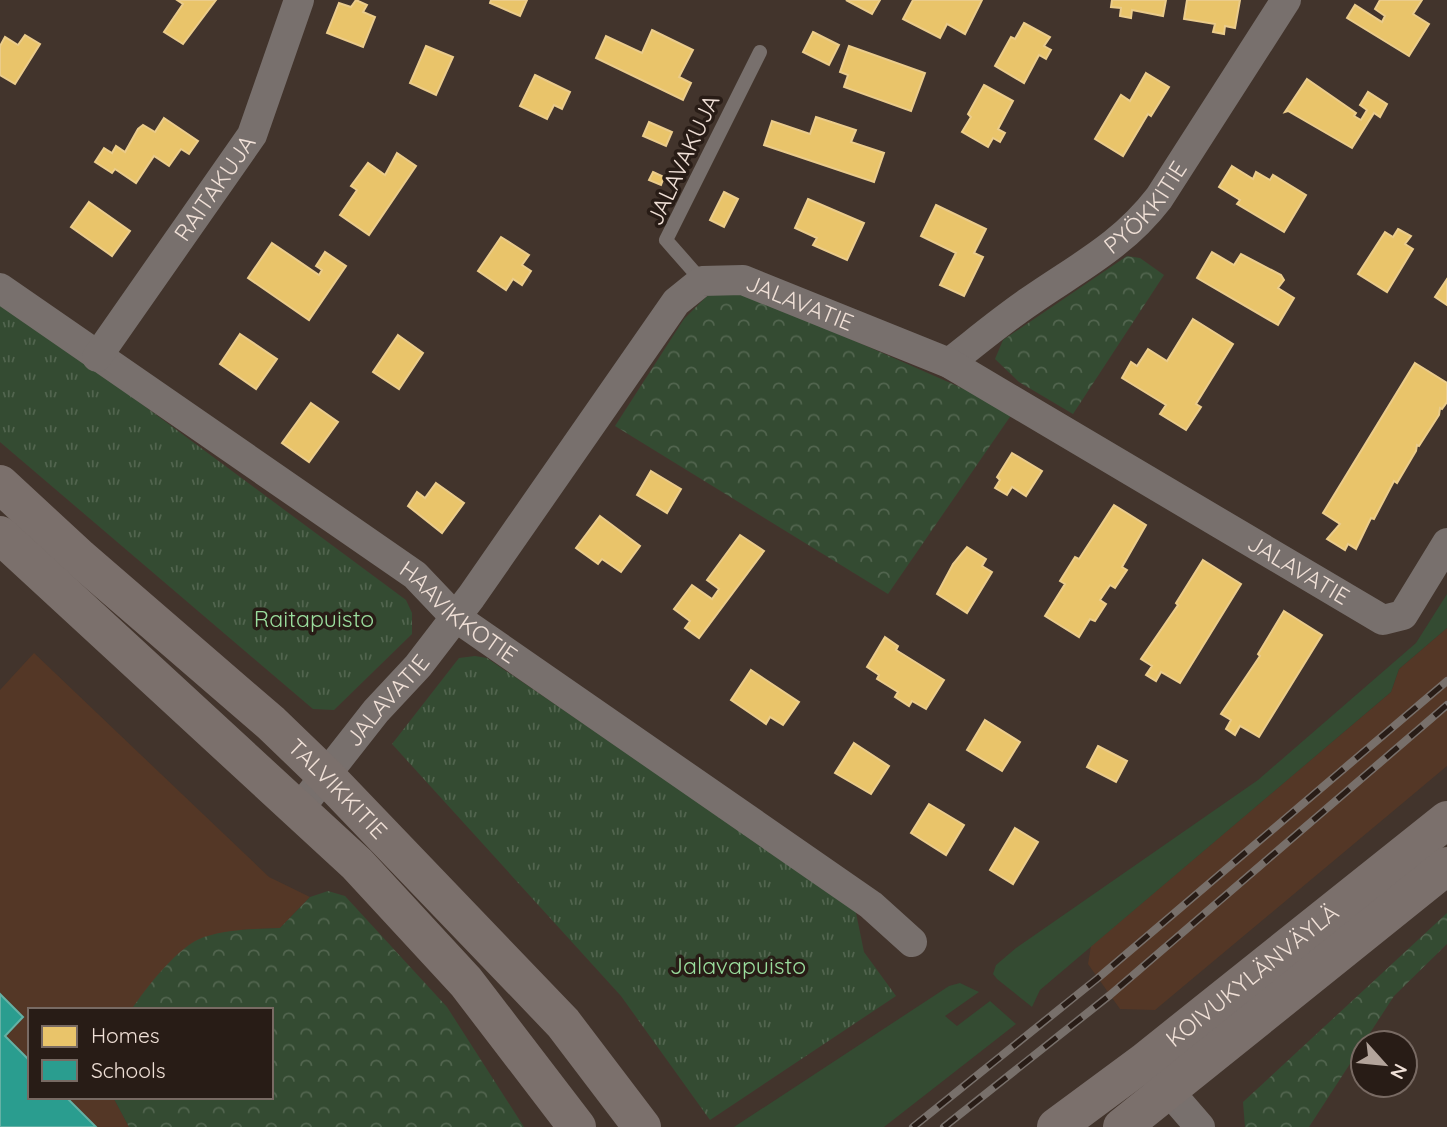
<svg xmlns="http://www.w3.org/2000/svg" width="1447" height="1127" viewBox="0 0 1447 1127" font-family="Quicksand,sans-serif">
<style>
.built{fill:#543726}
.green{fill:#344b32}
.forest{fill:url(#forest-crowns)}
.park{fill:url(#park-tufts)}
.homes{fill:#e9c46a;stroke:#ebcc8b;stroke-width:2}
.schools{fill:#2a9d8f;stroke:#65b1a5;stroke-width:2}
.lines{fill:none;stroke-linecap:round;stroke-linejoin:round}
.service{stroke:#78706d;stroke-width:14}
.minor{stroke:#78706d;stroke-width:30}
.primary{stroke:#7b706c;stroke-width:38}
.rail-casing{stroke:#78706b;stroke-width:8}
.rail{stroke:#281c16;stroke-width:5;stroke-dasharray:16;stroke-linecap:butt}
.labels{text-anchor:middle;stroke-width:7;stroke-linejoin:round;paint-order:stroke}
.street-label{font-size:23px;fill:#f0e0d7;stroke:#281c16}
.park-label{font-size:23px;fill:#9add9d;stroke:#281c16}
</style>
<defs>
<pattern id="forest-crowns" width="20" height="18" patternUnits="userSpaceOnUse" patternTransform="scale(1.75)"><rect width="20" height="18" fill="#344b32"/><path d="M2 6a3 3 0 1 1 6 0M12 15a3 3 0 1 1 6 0" fill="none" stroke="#52654f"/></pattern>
<pattern id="park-tufts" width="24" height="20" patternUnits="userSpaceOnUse" patternTransform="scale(1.75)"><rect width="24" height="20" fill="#344b32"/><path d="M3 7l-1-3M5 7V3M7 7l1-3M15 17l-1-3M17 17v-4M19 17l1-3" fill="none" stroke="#52654f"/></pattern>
</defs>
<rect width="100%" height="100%" fill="#42342c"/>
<g class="built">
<polygon points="1447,628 1447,766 1155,1010 1120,1009 1088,964 1091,946 1391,692 1399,669"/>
<polygon points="34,653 269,877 310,897 280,928 241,930 164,970 131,1010 30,1010 30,1097 113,1097 129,1127 0,1127 0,690"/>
</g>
<g class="green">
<polygon points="1447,594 1447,628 1399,669 1391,692 1040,990 1032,1007 997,979 993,974 996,965 1016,948 1258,780 1416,643"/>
<polygon points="960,983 979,992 945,1016 957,1026 990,1001 1016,1024 884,1127 734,1127 949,986"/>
</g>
<g class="forest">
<polygon points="1127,256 1140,258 1164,275 1073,414 1019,382 995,359 1003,340"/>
<polygon points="710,293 746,293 1014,411 888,594 615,426 684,319"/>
<path d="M328,891L345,896L447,1007L524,1127H129L113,1097H271V1010H131C146,988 179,945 204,937C229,929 255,929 280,928L310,897Z"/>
<polygon points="1447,913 1447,944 1394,996 1309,1127 1245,1127 1243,1102"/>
</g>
<g class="park">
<polygon points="0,299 406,600 412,613 412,634 334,710 313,709 0,442"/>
<polygon points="475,656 487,658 855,908 864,952 896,996 710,1120 621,996 392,744 459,658"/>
</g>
<g class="homes">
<polygon points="177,0 216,0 183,44 164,32 183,4"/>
<polygon points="356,0 367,5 363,12 375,17 363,47 327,33 339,3 351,7"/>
<polygon points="491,0 527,0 520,16 490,3"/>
<polygon points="846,0 880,0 872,14"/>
<polygon points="913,0 982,0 965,34 947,24 940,38 903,19"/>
<polygon points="1112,0 1166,0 1163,16 1132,10 1131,18 1120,16 1121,8 1111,7"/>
<polygon points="1187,0 1240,0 1235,28 1225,26 1224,34 1213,32 1215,24 1184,19"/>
<polygon points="1380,0 1422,0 1413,14 1429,24 1409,56 1347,18 1355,5 1382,22 1385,16 1375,9"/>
<polygon points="1024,23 1050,37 1044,46 1051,50 1046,59 1039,55 1024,83 995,66 1011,37 1015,39"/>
<polygon points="652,30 693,50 679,77 691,83 683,100 596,58 606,36 642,53"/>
<polygon points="813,32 839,45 829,65 803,52"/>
<polygon points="25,35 40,44 15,84 0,75 0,46 5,37 18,45"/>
<polygon points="426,46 453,57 436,95 410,83"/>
<polygon points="849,46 925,73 911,111 844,87 848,75 840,72"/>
<polygon points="1146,73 1169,87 1151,116 1148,114 1123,156 1095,139 1121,95 1130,101"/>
<polygon points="535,75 570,92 562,109 554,105 547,119 520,106"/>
<polygon points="1307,79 1356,113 1354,116 1361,120 1367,110 1360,105 1368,92 1387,104 1380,117 1374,113 1352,148 1288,111 1285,112"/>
<polygon points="984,85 1013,101 998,129 1005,133 1000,142 993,138 988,147 962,132 971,117 968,114"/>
<polygon points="816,117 856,130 851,142 884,153 874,182 764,145 772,121 810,134"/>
<polygon points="164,118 198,141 189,154 181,149 169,166 154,156 136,183 115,169 112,173 95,162 104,148 112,153 116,146 125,152 138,129 143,125 155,132"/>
<polygon points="649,122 672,132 666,146 643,136"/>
<polygon points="397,153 416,166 369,235 340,215 357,190 351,186 368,163 385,175"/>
<polygon points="1232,166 1253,179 1256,172 1270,180 1273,175 1306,195 1284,232 1237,204 1240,200 1219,187"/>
<polygon points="653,172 664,177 661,185 649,180"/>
<polygon points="724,192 738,199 724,227 710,220"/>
<polygon points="808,199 864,223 847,260 813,245 817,238 795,228"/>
<polygon points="89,202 130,231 112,256 71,227"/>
<polygon points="936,205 986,229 974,253 983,257 964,296 940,285 956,253 921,236"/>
<polygon points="1398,229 1411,236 1405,244 1413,249 1387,292 1358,274 1385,232 1393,237"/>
<polygon points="501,237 529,255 522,265 531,271 522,285 513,279 506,290 478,271"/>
<polygon points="272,243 319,275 322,270 316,266 325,252 346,266 309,320 248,278"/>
<polygon points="1212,252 1234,265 1241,254 1281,275 1284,280 1278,288 1294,298 1278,325 1197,278"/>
<polygon points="1447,279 1447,305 1435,297"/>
<polygon points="1193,319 1233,344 1196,404 1201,407 1186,430 1160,414 1166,405 1122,378 1131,362 1137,366 1148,349 1167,361"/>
<polygon points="240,334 277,359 256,389 220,364"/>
<polygon points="398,335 423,353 399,389 373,372"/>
<polygon points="1415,363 1447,383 1447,402 1442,409 1440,408 1439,415 1419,446 1417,445 1416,451 1397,483 1394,481 1374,519 1371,518 1356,549 1348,544 1345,550 1327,539 1340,524 1323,513"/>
<polygon points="311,403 338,422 309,462 282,443"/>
<polygon points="1012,453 1042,471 1026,496 1012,487 1007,495 995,488 1000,480 997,477"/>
<polygon points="651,471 681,489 667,513 637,495"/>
<polygon points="436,483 464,503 442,533 408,506 417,492 425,498"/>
<polygon points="1114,505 1146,525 1122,567 1127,570 1115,588 1110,585 1100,600 1106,604 1095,621 1090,619 1079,637 1045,616 1065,584 1060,581 1075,557 1079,559"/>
<polygon points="600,516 640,546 621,572 602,559 598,564 576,548"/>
<polygon points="740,535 764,551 699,638 685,628 690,621 674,609 692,585 712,599 719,589 707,580"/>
<polygon points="967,547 986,559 982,566 992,572 967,613 937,594 953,564"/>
<polygon points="1203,560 1241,584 1180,683 1161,672 1156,681 1146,675 1152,666 1141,659 1178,605 1176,603"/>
<polygon points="1284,611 1322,635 1259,737 1240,726 1235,735 1226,729 1231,720 1221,714 1260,656 1258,654"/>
<polygon points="885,637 898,646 896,650 944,680 926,709 912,701 909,706 895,697 898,692 877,679 879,675 867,667"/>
<polygon points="751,670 799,702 783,725 770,717 766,724 731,700"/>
<polygon points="985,720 1020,742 1002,771 967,750"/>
<polygon points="854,743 889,766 871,794 835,773"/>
<polygon points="1098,746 1127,761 1116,782 1087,767"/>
<polygon points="929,804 964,825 946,855 911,833"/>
<polygon points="1015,828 1038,842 1013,884 990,870"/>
</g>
<polygon class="schools" points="0,994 23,1017 5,1036 30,1061 30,1097 66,1097 96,1127 0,1127"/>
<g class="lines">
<polyline class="service" points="702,281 666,240 760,52"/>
<g class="minor">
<path id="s1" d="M0,288L415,575L454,616L871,905L912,942"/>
<path id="s2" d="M97,357L252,135L299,0"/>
<path id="s3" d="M949,363C976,342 1002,320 1030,301C1079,267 1122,246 1159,198L1286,0"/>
<path id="s4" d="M299,809L376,711L418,666L471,597L676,302L702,281L743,280L949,363L1383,620L1403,615L1447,543"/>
<polyline points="1155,1075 1200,1127"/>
</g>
<g class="primary">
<path id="s5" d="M0,484L80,558L271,723L326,776L563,1023L642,1127"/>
<polyline points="0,535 357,864 466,982 577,1127"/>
<path id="s6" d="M1056,1127L1144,1062L1447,820"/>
<polyline points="1122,1127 1447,866"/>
</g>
<g class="rail-casing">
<g id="rail">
<polyline points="913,1127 1098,978 1447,681"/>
<polyline points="944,1127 1110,995 1447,705"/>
</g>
</g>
<use href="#rail" class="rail"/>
</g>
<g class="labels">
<g class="street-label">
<text transform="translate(683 160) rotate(-65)" y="8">JALAVAKUJA</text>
<text dy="8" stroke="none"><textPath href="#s2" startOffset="206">RAITAKUJA</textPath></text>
<text dy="8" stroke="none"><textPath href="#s3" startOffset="252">PYÖKKITIE</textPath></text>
<text dy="8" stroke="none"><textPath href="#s4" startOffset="768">JALAVATIE</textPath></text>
<text dy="8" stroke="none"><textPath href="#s4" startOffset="1335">JALAVATIE</textPath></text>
<text dy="8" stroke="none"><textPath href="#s1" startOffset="562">HAAVIKKOTIE</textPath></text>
<text dy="8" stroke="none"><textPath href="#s4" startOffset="140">JALAVATIE</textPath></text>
<text dy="8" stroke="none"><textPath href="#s5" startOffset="455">TALVIKKITIE</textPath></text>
<text dy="8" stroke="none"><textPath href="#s6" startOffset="248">KOIVUKYLÄNVÄYLÄ</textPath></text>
</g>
<g class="park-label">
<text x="314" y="627">Raitapuisto</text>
<text x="738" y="974">Jalavapuisto</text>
</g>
</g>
<rect x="28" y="1008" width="245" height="91" fill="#281c16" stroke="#786a63" stroke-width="2"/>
<rect x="42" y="1026" width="35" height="21" fill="#e9c46a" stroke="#786a63" stroke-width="2"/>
<text x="91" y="1043" font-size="21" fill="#f0e0d7">Homes</text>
<rect x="42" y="1060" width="35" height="21" fill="#2a9d8f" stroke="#786a63" stroke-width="2"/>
<text x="91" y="1078" font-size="21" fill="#f0e0d7">Schools</text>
<g transform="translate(1384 1064) rotate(117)"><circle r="33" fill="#281c16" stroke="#786a63" stroke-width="2"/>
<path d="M0-5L12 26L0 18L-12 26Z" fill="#b3a49b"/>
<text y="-10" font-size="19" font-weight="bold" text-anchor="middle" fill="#f0e0d7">N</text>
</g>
</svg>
